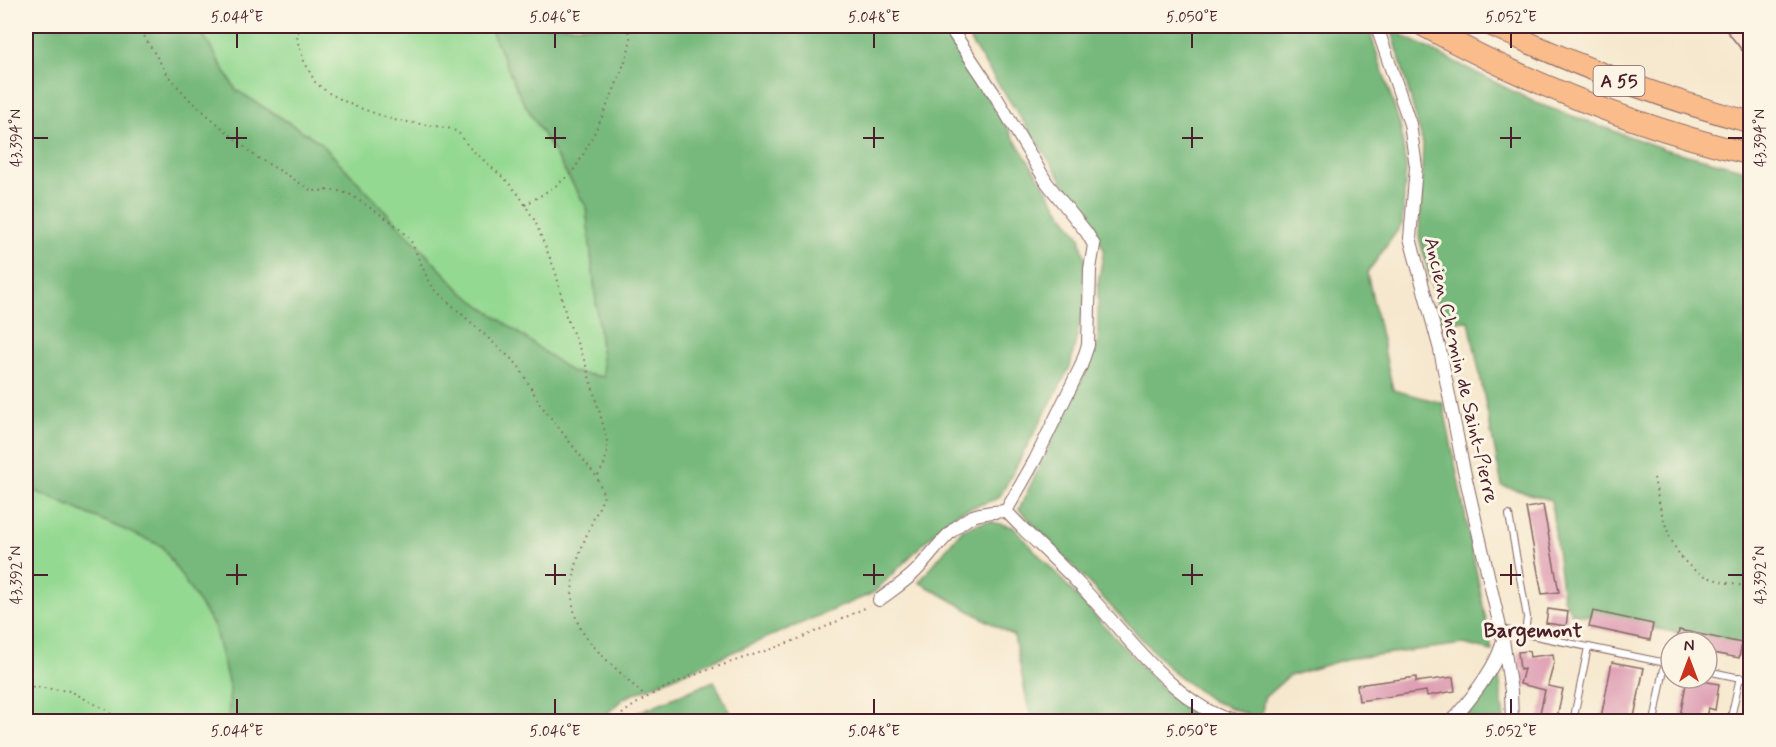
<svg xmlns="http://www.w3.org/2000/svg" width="1776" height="747" viewBox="0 0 1776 747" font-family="Mynerve,sans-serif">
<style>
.green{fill:#94d992;stroke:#6f7c5e;stroke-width:1.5}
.forest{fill:#77b97c;stroke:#606c54;stroke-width:1.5}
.building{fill:#de9db3}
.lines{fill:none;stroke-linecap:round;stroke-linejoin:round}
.service-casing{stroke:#866564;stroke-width:8}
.minor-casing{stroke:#866564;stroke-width:14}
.secondary-casing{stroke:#866564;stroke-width:19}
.motorway-casing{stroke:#866564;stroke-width:23}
.path{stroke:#866564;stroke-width:2;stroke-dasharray:1.5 4.5;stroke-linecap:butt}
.service{stroke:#fff;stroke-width:6}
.minor{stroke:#fff;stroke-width:12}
.secondary{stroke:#fde4d0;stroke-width:16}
.motorway{stroke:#f9bc8a;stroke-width:21}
.ticks{fill:none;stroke:#4a1f2b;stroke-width:2}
.labels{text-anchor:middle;stroke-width:6;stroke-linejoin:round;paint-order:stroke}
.shield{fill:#fcf5e5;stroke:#7f5f63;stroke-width:1.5}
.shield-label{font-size:18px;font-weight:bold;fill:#4a1f2b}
.street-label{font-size:20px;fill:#4a1f2b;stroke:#fcf5e5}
.neighbourhood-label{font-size:21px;font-weight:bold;fill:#4a1f2b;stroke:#fcf5e5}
.neatline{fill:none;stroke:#4a1f2b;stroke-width:2}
.ticks-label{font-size:15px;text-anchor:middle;fill:#4a1f2b}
</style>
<rect width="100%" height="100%" fill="#fcf5e5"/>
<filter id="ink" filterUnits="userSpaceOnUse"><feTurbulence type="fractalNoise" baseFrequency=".0167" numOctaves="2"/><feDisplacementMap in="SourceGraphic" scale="12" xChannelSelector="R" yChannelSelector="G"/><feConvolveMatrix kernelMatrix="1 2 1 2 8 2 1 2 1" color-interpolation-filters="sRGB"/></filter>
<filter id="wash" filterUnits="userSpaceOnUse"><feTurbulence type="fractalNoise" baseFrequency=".008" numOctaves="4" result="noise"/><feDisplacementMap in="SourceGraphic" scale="24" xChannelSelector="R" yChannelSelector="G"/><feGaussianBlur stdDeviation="1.35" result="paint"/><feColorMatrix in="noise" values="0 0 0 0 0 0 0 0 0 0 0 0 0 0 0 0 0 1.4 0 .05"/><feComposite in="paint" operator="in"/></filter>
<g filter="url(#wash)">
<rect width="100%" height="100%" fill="#f6e8ce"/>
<g class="green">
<polygon points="198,26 489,26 520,96 586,206 604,377 571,372 461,291 320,142 236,90"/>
<polygon points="26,487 162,546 214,626 230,689 228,721 26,721"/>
</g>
<g class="forest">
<polygon points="26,26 198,26 236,90 320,142 461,291 572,372 604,377 586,206 520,96 489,26 942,26 1061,212 1080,237 1085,260 1085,300 1070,367 999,498 959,512 931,536 873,593 624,698 599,721 228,721 230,689 214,626 162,546 26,487"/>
<polygon points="960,26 1368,26 1400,125 1406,167 1402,224 1367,273 1393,390 1443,403 1492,651 1463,644 1346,659 1289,676 1264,698 1261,720 1211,700 1173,672 1019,509 1098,345 1098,283 1104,250 1092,225"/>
<polygon points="1392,30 1536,103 1664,149 1750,171 1750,646 1572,613 1563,598 1551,500 1502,486 1469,321 1442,322 1419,237 1423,144"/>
<polygon points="988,521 1013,527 1168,695 1219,721 1036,721 1029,711 1014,636 919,582 963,529"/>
<polygon points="1499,675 1504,721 1457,722 1468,713"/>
<polygon points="714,681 735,721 629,721 639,712"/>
</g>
<g id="blocks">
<g class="building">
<polygon points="1543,505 1559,592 1542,594 1526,508"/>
<polygon points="1548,609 1568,612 1566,626 1546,623"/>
<polygon points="1593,611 1653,624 1650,640 1589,627"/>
<polygon points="1679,630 1742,643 1739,658 1707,652 1707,642 1677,642"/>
<polygon points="1529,651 1530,657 1553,654 1554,662 1548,686 1563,689 1556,722 1538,722 1545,690 1520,684 1524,669 1520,670 1518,652"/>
<polygon points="1612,662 1644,668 1633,722 1600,722"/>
<polygon points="1416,677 1416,682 1453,677 1455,691 1427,696 1426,691 1359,701 1357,685"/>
<polygon points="1687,678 1719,684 1715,710 1708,708 1705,722 1679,722"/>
</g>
</g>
</g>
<g filter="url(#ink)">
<use href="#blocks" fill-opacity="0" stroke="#866564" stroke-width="1.5"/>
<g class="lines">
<g class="service-casing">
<g id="service">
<polyline points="1509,515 1527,617 1525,634"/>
<polyline points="1501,629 1671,664"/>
<polyline points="1707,671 1750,680"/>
<polyline points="1573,722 1588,647"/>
<polyline points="1654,722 1665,663"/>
<polyline points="1730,722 1740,677"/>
</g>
</g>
<g class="minor-casing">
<g id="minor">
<path d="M949,26L995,95L1047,183L1087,233L1094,245L1090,269L1088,345L1081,366L1035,460L1006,511C1029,536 1054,558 1077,582C1120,626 1176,709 1238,722"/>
<polyline points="1378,30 1410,124 1416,167 1410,238 1440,350 1463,466 1503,640 1511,691 1512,722"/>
<path d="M879,600C891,591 905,582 916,571C933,553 950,527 973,516C983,512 995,512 1006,511"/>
<path d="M1450,722C1467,705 1497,666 1502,643"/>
</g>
</g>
<g class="secondary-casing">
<polyline id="secondary" points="1734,26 1750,46"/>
</g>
<g class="motorway-casing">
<g id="motorway">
<path d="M1424,26C1526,82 1636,127 1750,154"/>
<path d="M1493,26C1576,66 1661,98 1750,122"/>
</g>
</g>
<g class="path">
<path d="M138,26L169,77L190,100L256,157L286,174L312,191L336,190L351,195L393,223L410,239L427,277L434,289L518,365L540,404L597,477L604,496C584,541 552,598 590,642C606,662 628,678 645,697"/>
<polyline points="301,26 298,32 297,40 304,61 315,82 327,92 354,106 394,120 448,128 458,132 469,147 507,181 519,195 535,221 556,273 566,316 585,362 604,428 607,441 607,453 604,465 597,477"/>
<path d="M525,205C541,195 558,186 571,173C585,159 629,61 630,42C631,35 628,30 623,26"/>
<path d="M1654,478C1660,510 1670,559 1701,574C1717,582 1734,584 1750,587"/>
<polyline points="26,686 70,691 108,711 119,722"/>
<path d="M613,722C656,681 730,664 785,644C813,634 841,619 869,606"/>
</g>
<use href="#service" class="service"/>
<use href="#minor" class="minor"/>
<use href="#secondary" class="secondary"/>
<use href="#motorway" class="motorway"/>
</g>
</g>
<path class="ticks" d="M237,33V48M555,33V48M874,33V48M1192,33V48M1511,33V48M237,127V148M555,127V148M874,127V148M1192,127V148M1511,127V148M33,138H48M226,138H247M545,138H566M863,138H884M1182,138H1203M1500,138H1521M1728,138H1743M237,564V585M555,564V585M874,564V585M1192,564V585M1511,564V585M33,575H48M226,575H247M545,575H566M863,575H884M1182,575H1203M1500,575H1521M1728,575H1743M237,699V714M555,699V714M874,699V714M1192,699V714M1511,699V714"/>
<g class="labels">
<rect class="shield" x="1593.5" y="66" width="51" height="30" rx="4.5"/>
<g class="shield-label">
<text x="1619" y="87">A 55</text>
</g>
<g class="street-label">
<text transform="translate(1462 370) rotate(77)" y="7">Ancien Chemin de Saint-Pierre</text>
</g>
<g class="neighbourhood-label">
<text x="1533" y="637">Bargemont</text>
</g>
</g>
<rect width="1776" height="747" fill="none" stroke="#fcf5e5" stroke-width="66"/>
<g transform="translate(1689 660)"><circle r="28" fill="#fcf5e5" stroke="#b59f9b" stroke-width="1.5"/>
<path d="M0-4.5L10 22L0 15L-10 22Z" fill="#c8321e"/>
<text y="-9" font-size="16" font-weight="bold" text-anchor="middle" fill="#4a1f2b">N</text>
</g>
<rect x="33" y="33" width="1710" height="681" class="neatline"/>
<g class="ticks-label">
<text x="237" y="22">5.044°E</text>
<text x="555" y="22">5.046°E</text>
<text x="874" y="22">5.048°E</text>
<text x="1192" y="22">5.050°E</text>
<text x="1511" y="22">5.052°E</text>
<text transform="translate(16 138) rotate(-90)" y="5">43.394°N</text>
<text transform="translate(1760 138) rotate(-90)" y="5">43.394°N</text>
<text transform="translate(16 575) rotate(-90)" y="5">43.392°N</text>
<text transform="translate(1760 575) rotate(-90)" y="5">43.392°N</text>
<text x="237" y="736">5.044°E</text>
<text x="555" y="736">5.046°E</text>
<text x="874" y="736">5.048°E</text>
<text x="1192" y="736">5.050°E</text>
<text x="1511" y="736">5.052°E</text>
</g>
</svg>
